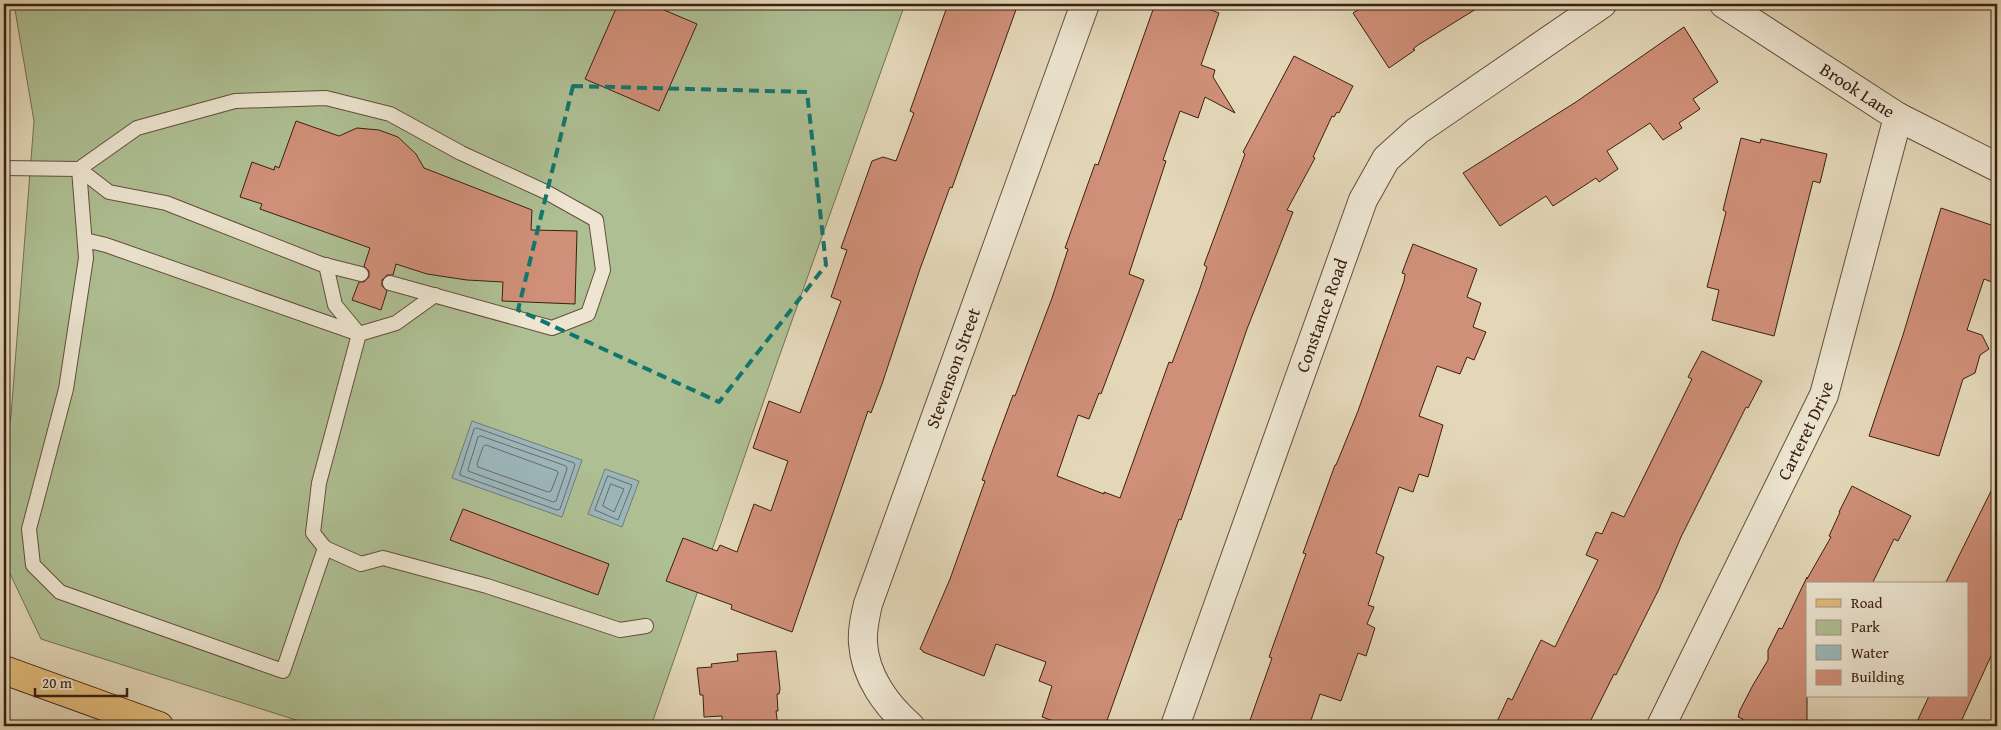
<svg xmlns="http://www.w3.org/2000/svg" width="2001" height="730" viewBox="0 0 2001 730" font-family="'Gentium Book Plus',serif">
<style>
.green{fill:#aebf93;stroke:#747052}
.water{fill:#9bb6bb;stroke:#757a77}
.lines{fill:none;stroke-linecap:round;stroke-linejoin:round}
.shore{stroke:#6b6b66;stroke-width:1}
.building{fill:#cf8f78;stroke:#3b2011}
.lane-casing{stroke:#654e3b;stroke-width:16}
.street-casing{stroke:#654e3b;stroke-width:30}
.primary-casing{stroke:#3b2011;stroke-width:30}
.lane{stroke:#ede5d1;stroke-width:14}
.street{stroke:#ede5d1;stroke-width:28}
.primary{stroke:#e2bc7c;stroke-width:28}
.marked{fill:none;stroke:#0f766e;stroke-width:4;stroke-dasharray:10 6;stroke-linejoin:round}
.labels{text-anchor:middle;stroke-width:4.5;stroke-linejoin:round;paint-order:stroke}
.street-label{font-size:18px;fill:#3b2011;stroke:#ede5d1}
</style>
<rect width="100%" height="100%" fill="#e3d7b8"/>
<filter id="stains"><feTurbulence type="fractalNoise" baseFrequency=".004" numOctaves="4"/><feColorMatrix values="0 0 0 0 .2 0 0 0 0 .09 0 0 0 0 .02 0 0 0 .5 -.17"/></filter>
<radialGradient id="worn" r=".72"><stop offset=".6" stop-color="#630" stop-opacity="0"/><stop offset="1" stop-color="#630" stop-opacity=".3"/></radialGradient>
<polygon class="green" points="14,4 905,4 779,357 651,726 315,726 41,639 4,561 4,458 11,415 34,121"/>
<g class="water">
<polygon points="472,421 582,460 562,517 452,478"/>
<polygon points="605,469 639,481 622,527 588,514"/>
</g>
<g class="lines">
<g class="shore">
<polygon points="477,428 574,463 575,465 560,509 557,510 460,475 460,473 474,429"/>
<polygon points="481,436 566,466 567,469 556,501 553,502 468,471 468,469 478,437"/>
<polygon points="486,445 557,471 558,473 551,491 548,492 478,467 477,464 483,447"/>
<polygon points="608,476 632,485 618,520 595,510"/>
<polygon points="611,484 624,489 614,512 603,506"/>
</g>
</g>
<g class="building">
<polygon points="618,4 650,4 697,24 659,111 585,79"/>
<polygon points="948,4 1018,4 952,188 950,187 920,269 882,384 871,413 868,411 792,632 731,609 732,605 666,581 683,538 717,551 720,545 737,552 754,504 771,511 788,461 753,448 769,401 800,413 841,301 831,297 847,250 841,248 872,161 883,157 896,161 914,113 910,111"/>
<polygon points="1155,4 1195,4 1219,13 1201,65 1215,70 1213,77 1235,113 1205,97 1198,118 1180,111 1163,160 1166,161 1129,274 1144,280 1101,394 1099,393 1089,419 1078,415 1057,476 1104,494 1104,492 1120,498 1169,362 1172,363 1199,291 1207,267 1204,265 1245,154 1243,152 1294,56 1353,86 1339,113 1337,112 1334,117 1332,116 1313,157 1315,158 1287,210 1293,212 1247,329 1181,520 1179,519 1105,726 1068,726 1042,717 1052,686 1039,681 1046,662 996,644 984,676 923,652 923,651 920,649 950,579 985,481 982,480 992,452 1013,395 1015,396 1052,298 1068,249 1065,248 1095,164 1098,165"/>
<polygon points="1368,4 1484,4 1418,45 1413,49 1415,50 1389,68 1353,13"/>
<polygon points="1684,27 1718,82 1693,99 1700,109 1679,123 1682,128 1663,140 1650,123 1607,151 1618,169 1599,182 1596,178 1553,206 1546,196 1500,226 1463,173 1576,102"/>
<polygon points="296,121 339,136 357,128 379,130 398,137 416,154 424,168 532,210 531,230 577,231 575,304 502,301 503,282 467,280 427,274 396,264 393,275 387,275 382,280 382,286 387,291 381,310 352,300 359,282 364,282 369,277 369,271 364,266 370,248 260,209 262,204 240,197 252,162 274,170 275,166 279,168"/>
<polygon points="1741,138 1760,143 1761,139 1827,154 1820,183 1813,181 1774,336 1712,320 1719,290 1707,287 1726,212 1723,210"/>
<polygon points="1941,208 1997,227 1997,284 1984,279 1967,330 1982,335 1989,349 1980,355 1975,373 1963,379 1939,456 1869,436 1903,335"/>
<polygon points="1413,244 1477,269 1467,297 1481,303 1473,327 1486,332 1474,360 1467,357 1460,374 1437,366 1419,416 1443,425 1428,477 1419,474 1413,492 1399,487 1376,553 1384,557 1368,605 1374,607 1367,624 1375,628 1366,656 1358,653 1341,701 1320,694 1309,726 1248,726 1272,658 1269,657 1303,562 1306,554 1303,553 1335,465 1336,465 1358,411 1404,281 1405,274 1402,273"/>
<polygon points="1702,351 1762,381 1748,408 1746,407 1681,537 1659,589 1616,675 1614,674 1588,726 1495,726 1508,698 1512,700 1541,640 1555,647 1598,560 1586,555 1596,532 1602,534 1612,512 1624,517 1692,379 1688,377"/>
<polygon points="1997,479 1997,643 1959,726 1915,726 1929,696 1967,696 1967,584 1945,584"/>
<polygon points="1852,486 1911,516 1898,541 1894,539 1872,584 1807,584 1807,726 1739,726 1743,719 1738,717 1740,710 1753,685 1768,660 1768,650 1779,628 1782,629 1807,577 1807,579 1831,537 1829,536 1840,512 1839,512"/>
<polygon points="463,509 609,564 598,595 450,540"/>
<polygon points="776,651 780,689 779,694 777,694 778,711 776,711 778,726 722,726 722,716 704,717 703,695 700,695 697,668 712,667 711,664 738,661 737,654"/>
</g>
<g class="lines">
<g class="lane-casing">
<g id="lane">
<polyline points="4,168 79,169 86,258 66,389 29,529 33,565 60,592 283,671 325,548 313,533 319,483 359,334 106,245 85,240"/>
<polyline points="326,265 335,305 359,334 396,323 435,295"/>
<polyline points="361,274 321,264 166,203 109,192 79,169 137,128 235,101 326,98 390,114 461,153 546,192 596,220 603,270 588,314 552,328 390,283"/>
<polyline points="325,548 361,564 383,558 487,586 620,630 646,626"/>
</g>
</g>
<g class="street-casing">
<g id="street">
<path id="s1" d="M1724,4L1898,117L1997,167"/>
<path id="s2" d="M910,726C886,705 865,676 863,643C862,630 865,617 868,604L1085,4"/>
<path id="s3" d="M1175,726L1363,200L1386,159L1417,131L1602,4"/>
<path id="s4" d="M1661,726L1824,395L1898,117"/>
</g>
</g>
<g class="primary-casing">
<polyline id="primary" points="4,670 159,726"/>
</g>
<use href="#lane" class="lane"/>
<use href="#street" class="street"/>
<use href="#primary" class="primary"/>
</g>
<path class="marked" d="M573,86L807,92L826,265L719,402L518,310Z"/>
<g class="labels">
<g class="street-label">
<text dy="6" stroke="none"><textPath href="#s1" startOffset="159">Brook Lane</textPath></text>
<text dy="6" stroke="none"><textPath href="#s3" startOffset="436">Constance Road</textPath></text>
<text dy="6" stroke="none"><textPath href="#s2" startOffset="388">Stevenson Street</textPath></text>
<text dy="6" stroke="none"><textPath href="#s4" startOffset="329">Carteret Drive</textPath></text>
</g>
</g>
<rect width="2001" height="730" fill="none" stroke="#e3d7b8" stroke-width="20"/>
<rect x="5" y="5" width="1991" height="720" fill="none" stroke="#3b2011" stroke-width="2.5"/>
<rect x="10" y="10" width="1981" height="710" fill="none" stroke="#3b2011"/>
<rect x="1806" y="582" width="162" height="115" fill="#ede5d1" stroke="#a69684"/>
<rect x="1816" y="599" width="25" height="8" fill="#e2bc7c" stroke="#a69684"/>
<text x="1851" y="608" font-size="15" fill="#3b2011">Road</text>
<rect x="1816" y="620" width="25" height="15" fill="#aebf93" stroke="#a69684"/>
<text x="1851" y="632" font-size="15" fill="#3b2011">Park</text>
<rect x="1816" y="645" width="25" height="15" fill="#9bb6bb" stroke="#a69684"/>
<text x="1851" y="658" font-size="15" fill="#3b2011">Water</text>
<rect x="1816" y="670" width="25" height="15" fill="#cf8f78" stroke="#a69684"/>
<text x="1851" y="682" font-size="15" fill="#3b2011">Building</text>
<path d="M35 688v8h92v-8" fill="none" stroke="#3b2011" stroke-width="2.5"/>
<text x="42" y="688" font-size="15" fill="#3b2011" stroke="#ede5d1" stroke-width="4" paint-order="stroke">20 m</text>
<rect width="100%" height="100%" filter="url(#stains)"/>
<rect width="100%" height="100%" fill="url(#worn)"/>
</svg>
